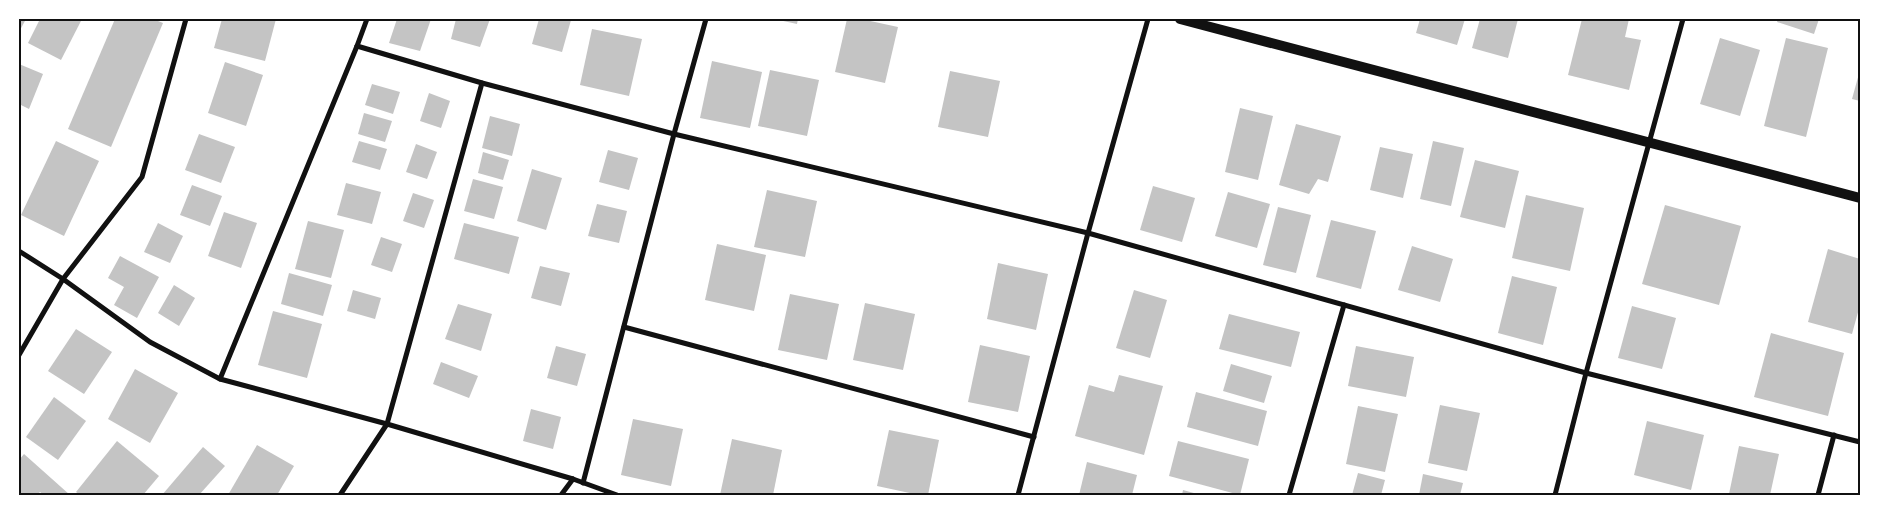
<svg xmlns="http://www.w3.org/2000/svg" width="1879" height="514" viewBox="0 0 1879 514" font-family="'Open Sans',sans-serif">
<style>
.building{fill:#c4c4c4}
.lines{fill:none;stroke-linecap:round;stroke-linejoin:round}
.minor{stroke:#111;stroke-width:5}
.secondary{stroke:#111;stroke-width:10}
.neatline{fill:none;stroke:#111;stroke-width:2}
</style>
<rect width="100%" height="100%" fill="#fff"/>
<g class="building">
<polygon points="19,19 26,19 19,32"/>
<polygon points="40,19 82,19 61,60 28,43"/>
<polygon points="115,19 153,19 163,23 111,147 68,129"/>
<polygon points="222,19 276,19 265,61 214,48"/>
<polygon points="397,19 431,19 420,51 389,43"/>
<polygon points="456,19 490,19 480,47 451,39"/>
<polygon points="539,19 571,20 562,52 532,44"/>
<polygon points="774,19 798,19 797,24"/>
<polygon points="847,19 861,19 898,27 885,83 835,72"/>
<polygon points="1420,19 1465,19 1457,45 1416,33"/>
<polygon points="1480,19 1518,19 1508,58 1472,48"/>
<polygon points="1582,19 1629,19 1625,37 1641,40 1629,90 1568,75"/>
<polygon points="1778,19 1819,19 1814,34 1777,22"/>
<polygon points="592,29 642,39 629,96 580,85"/>
<polygon points="1720,38 1760,50 1740,116 1700,104"/>
<polygon points="1786,38 1828,48 1806,137 1764,126"/>
<polygon points="712,61 762,72 750,128 700,118"/>
<polygon points="225,62 263,75 246,126 208,113"/>
<polygon points="19,64 43,74 29,109 19,104"/>
<polygon points="770,70 819,80 807,136 758,126"/>
<polygon points="1860,70 1860,101 1852,99"/>
<polygon points="950,71 1000,81 988,137 938,127"/>
<polygon points="372,84 400,92 393,114 365,105"/>
<polygon points="429,93 450,101 441,128 420,121"/>
<polygon points="1240,108 1273,116 1258,180 1225,172"/>
<polygon points="364,113 392,121 385,142 358,134"/>
<polygon points="490,116 520,124 512,156 482,148"/>
<polygon points="1296,124 1341,136 1328,182 1318,179 1309,194 1279,185"/>
<polygon points="199,134 235,147 221,183 185,170"/>
<polygon points="56,141 99,161 64,236 21,215"/>
<polygon points="359,141 387,149 380,170 352,162"/>
<polygon points="1433,141 1464,148 1451,206 1420,199"/>
<polygon points="416,144 437,152 427,179 406,172"/>
<polygon points="1380,147 1413,154 1403,198 1370,190"/>
<polygon points="608,150 638,158 629,190 599,182"/>
<polygon points="483,152 509,160 503,180 478,173"/>
<polygon points="1475,160 1519,171 1505,228 1460,217"/>
<polygon points="532,169 562,178 546,230 517,221"/>
<polygon points="473,179 503,187 494,219 464,211"/>
<polygon points="346,183 381,192 372,224 337,215"/>
<polygon points="192,185 222,196 210,226 180,215"/>
<polygon points="1153,186 1195,198 1182,242 1140,230"/>
<polygon points="767,190 817,201 805,257 754,247"/>
<polygon points="1228,192 1270,204 1257,248 1215,236"/>
<polygon points="413,193 434,200 424,228 403,221"/>
<polygon points="1526,195 1584,208 1570,271 1512,258"/>
<polygon points="597,204 627,211 619,243 588,236"/>
<polygon points="1665,205 1741,226 1719,305 1642,284"/>
<polygon points="1278,207 1311,215 1296,273 1263,265"/>
<polygon points="224,212 257,223 241,268 208,256"/>
<polygon points="1331,220 1376,231 1361,289 1316,277"/>
<polygon points="308,221 344,230 331,278 295,269"/>
<polygon points="158,223 183,236 170,263 144,252"/>
<polygon points="464,223 519,237 509,274 454,259"/>
<polygon points="381,237 402,244 392,272 371,265"/>
<polygon points="717,244 766,255 754,311 705,300"/>
<polygon points="1412,246 1453,259 1440,302 1398,290"/>
<polygon points="1828,249 1860,259 1860,305 1852,334 1808,322"/>
<polygon points="120,256 159,277 137,318 114,305 124,287 108,278"/>
<polygon points="998,263 1048,274 1036,330 987,319"/>
<polygon points="540,266 570,273 561,306 531,298"/>
<polygon points="289,273 332,285 323,316 281,304"/>
<polygon points="1512,276 1557,287 1543,345 1498,333"/>
<polygon points="174,285 195,298 179,326 158,313"/>
<polygon points="353,290 381,298 375,319 347,311"/>
<polygon points="1134,290 1167,300 1150,358 1116,348"/>
<polygon points="790,294 839,304 827,360 778,350"/>
<polygon points="865,303 915,314 903,370 853,360"/>
<polygon points="458,304 492,314 481,351 445,339"/>
<polygon points="1632,306 1676,318 1662,369 1618,358"/>
<polygon points="273,311 322,324 307,378 258,365"/>
<polygon points="1229,314 1300,332 1291,367 1219,349"/>
<polygon points="76,329 112,352 84,394 48,371"/>
<polygon points="1771,333 1844,353 1828,416 1754,397"/>
<polygon points="980,345 1030,356 1018,412 968,402"/>
<polygon points="556,346 586,354 577,386 547,378"/>
<polygon points="1356,346 1414,357 1406,397 1348,386"/>
<polygon points="441,362 478,376 469,398 433,384"/>
<polygon points="1231,364 1272,376 1264,403 1223,391"/>
<polygon points="135,369 178,393 150,443 108,419"/>
<polygon points="1119,375 1163,386 1144,455 1075,436 1089,385 1114,392"/>
<polygon points="1196,392 1267,411 1258,446 1187,427"/>
<polygon points="54,397 86,421 58,460 26,437"/>
<polygon points="1440,405 1480,413 1467,471 1428,463"/>
<polygon points="1358,406 1398,414 1385,472 1346,464"/>
<polygon points="531,409 561,417 553,449 523,441"/>
<polygon points="633,419 683,429 671,486 621,475"/>
<polygon points="1647,421 1704,435 1691,490 1634,475"/>
<polygon points="889,430 939,440 928,495 919,495 877,486"/>
<polygon points="732,439 782,450 773,495 720,495"/>
<polygon points="117,441 159,476 143,495 80,495 76,492"/>
<polygon points="1178,441 1249,459 1240,495 1169,476"/>
<polygon points="257,445 294,466 277,495 228,495"/>
<polygon points="1739,446 1779,454 1770,495 1729,494"/>
<polygon points="203,447 225,466 199,495 162,495"/>
<polygon points="24,454 70,495 44,495 40,492 37,495 19,495 19,460"/>
<polygon points="1087,462 1137,475 1132,495 1079,495"/>
<polygon points="1358,473 1385,480 1381,495 1352,495"/>
<polygon points="1423,474 1463,483 1460,495 1419,495"/>
<polygon points="1183,490 1201,495 1182,495"/>
</g>
<g class="lines">
<g class="minor">
<polyline points="357,46 482,83 674,134 1088,233 1586,373 1860,442"/>
<polyline points="19,251 63,279 150,342 220,379 387,424 573,479 617,495"/>
<polyline points="624,327 1034,437"/>
<polyline points="19,355 63,279 142,177 186,19"/>
<polyline points="220,379 357,46 367,19"/>
<polyline points="583,483 674,134 706,19"/>
<polyline points="340,495 387,424 482,83"/>
<polyline points="561,495 573,479"/>
<polyline points="1018,495 1088,233 1148,19"/>
<polyline points="1289,495 1344,305"/>
<polyline points="1555,495 1586,373 1683,19"/>
<polyline points="1818,495 1834,435"/>
</g>
<polyline class="secondary" points="1180,19 1860,198"/>
</g>
<rect width="1879" height="514" fill="none" stroke="#ffffff" stroke-width="40"/>
<rect x="20" y="20" width="1839" height="474" class="neatline"/>
</svg>
